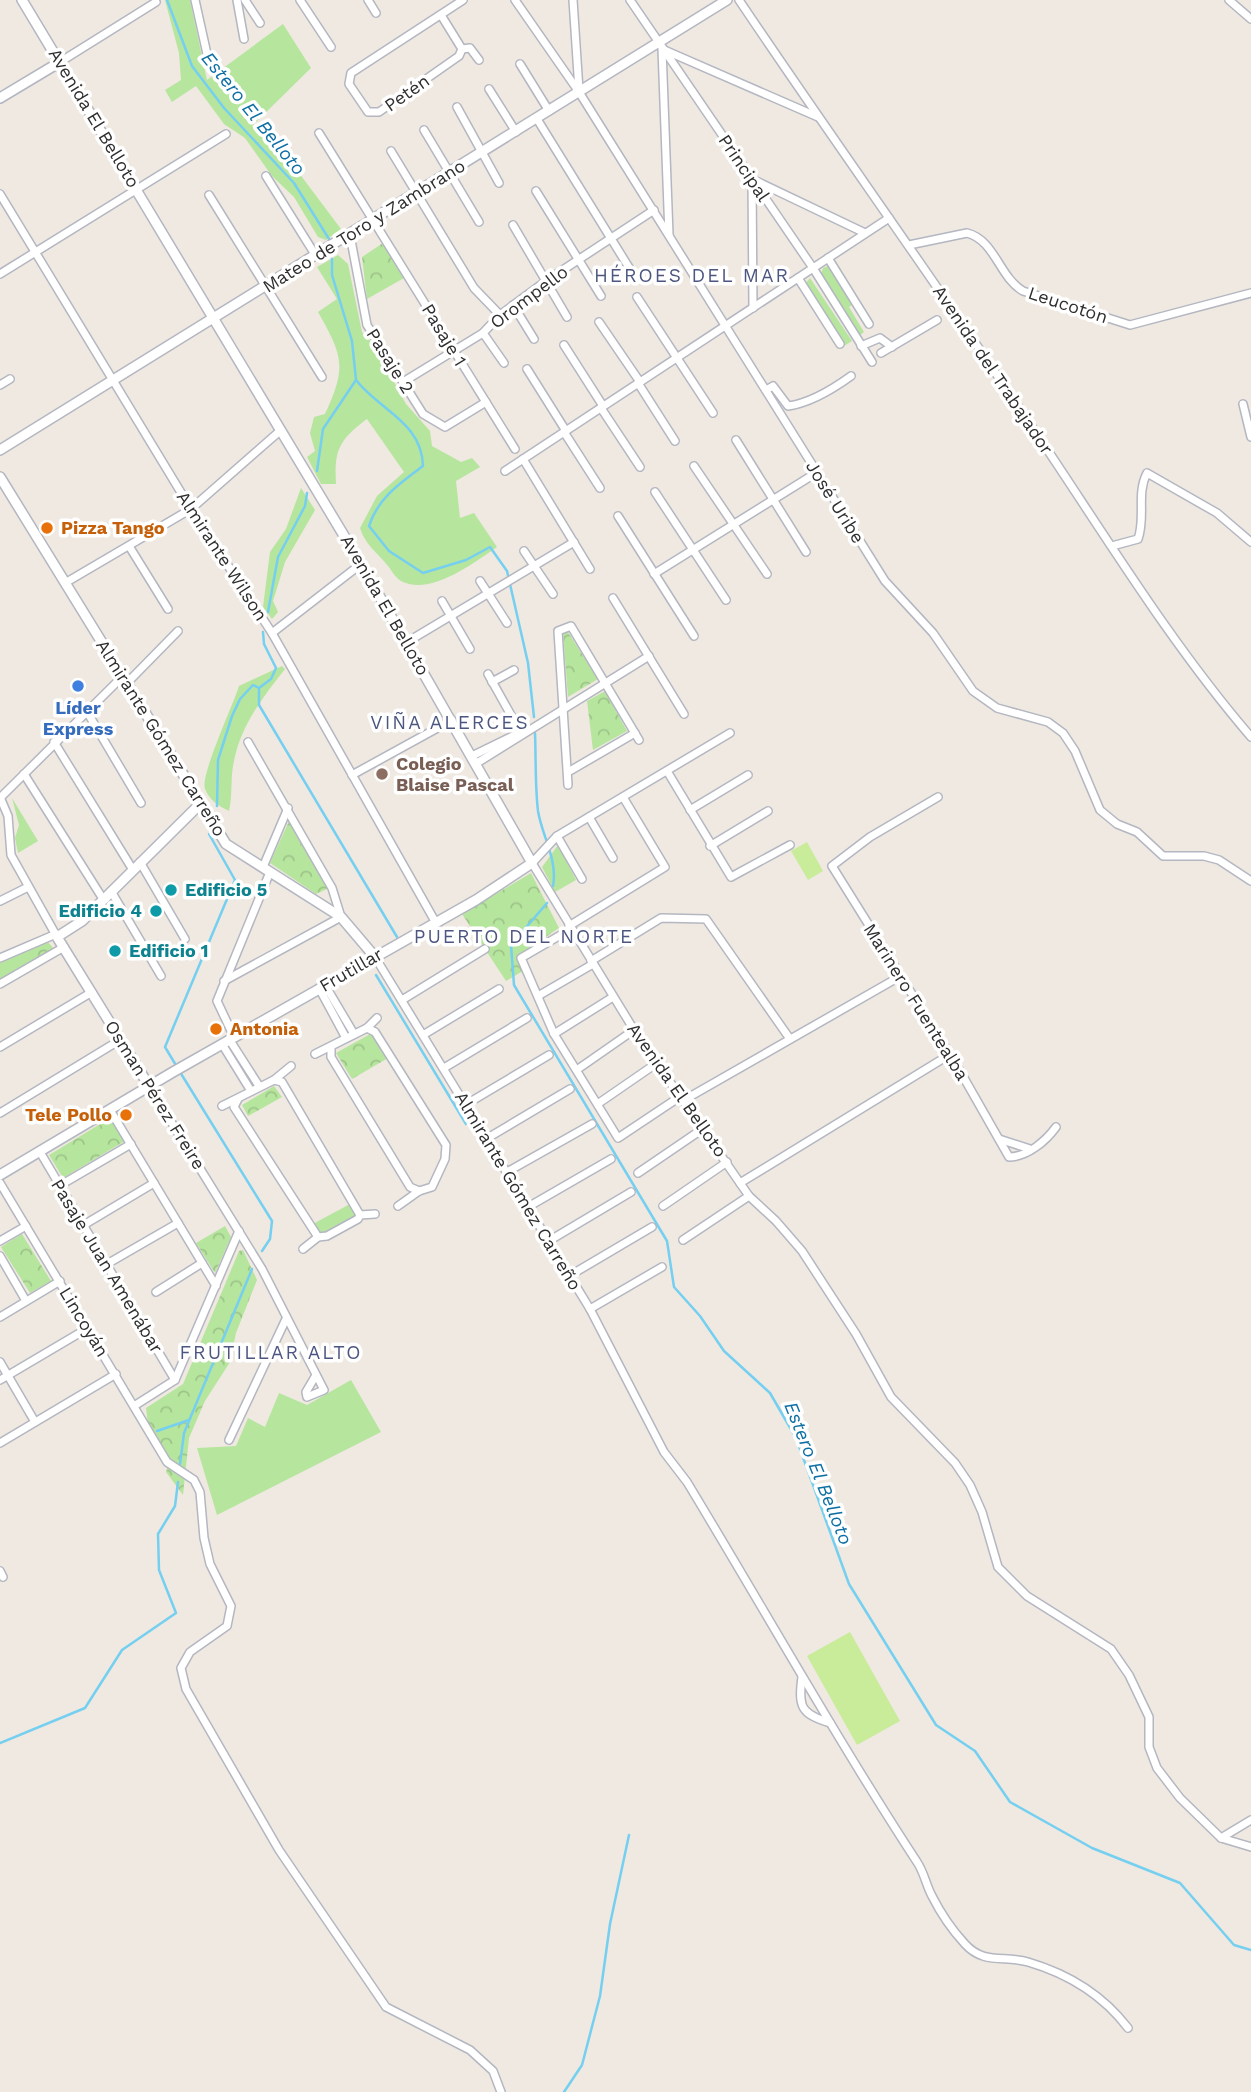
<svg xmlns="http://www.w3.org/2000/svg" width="1251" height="2092" viewBox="0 0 1251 2092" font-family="'Work Sans',sans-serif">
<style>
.grass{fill:#b6e59e}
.forest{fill:url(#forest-crowns)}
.pitch{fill:#c9ec9a}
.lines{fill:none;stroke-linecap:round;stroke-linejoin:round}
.stream{stroke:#75cff0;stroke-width:2.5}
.minor-casing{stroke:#b4b7c1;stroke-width:10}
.tertiary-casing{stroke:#b4b7c1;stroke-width:12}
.minor{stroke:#fff;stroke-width:7}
.tertiary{stroke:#fff;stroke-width:9}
.food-dot{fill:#e8710a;stroke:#fff;stroke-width:2.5}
.shop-dot{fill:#3f7fe0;stroke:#fff;stroke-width:2.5}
.education-dot{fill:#8d6e63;stroke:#fff;stroke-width:2.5}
.culture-dot{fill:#0f9aa8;stroke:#fff;stroke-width:2.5}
.labels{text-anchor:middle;stroke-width:7;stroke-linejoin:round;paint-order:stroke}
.street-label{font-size:18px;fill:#2e2e2e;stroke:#fff}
.food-label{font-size:18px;font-weight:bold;fill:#c56008;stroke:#fff;text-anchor:start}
.shop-label{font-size:18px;font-weight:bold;fill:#366cbe;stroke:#fff}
.education-label{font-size:18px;font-weight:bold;fill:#785e54;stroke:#fff;text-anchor:start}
.culture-label{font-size:18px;font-weight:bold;fill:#0d838f;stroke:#fff;text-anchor:start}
.water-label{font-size:19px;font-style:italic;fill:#0d6fa3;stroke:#fff}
.neighbourhood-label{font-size:19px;letter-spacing:2px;fill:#4d5680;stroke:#fff}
</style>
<defs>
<pattern id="forest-crowns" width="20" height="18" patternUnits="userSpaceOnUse" patternTransform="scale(1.75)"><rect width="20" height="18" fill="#b6e59e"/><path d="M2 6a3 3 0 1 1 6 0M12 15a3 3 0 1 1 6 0" fill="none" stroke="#9dc588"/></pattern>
</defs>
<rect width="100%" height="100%" fill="#efe9e1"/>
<g class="grass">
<polygon points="165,0 190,0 207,80 283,24 311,68 252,126 302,177 341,229 326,240 318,237 294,197 272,176 245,138 224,124 196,86 172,102 165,90 181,80 179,53"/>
<path d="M338,255L348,264L362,332L374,345L406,404L430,431L432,446L461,462L472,458L480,467L456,481L460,518L474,513L497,547C474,563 431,595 403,582C395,578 393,572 388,566C377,552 366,546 360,528L377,496L404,472L367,419C339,440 334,450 336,484H321L307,457L315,451L310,433L314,417L325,414C347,367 343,356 318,312L337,299L317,267Z"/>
<polygon points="828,266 852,305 849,307 864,332 859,336 821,274 823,268"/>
<polygon points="810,278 852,341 844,346 805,284"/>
<polygon points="301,488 315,510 285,562 273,601 278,612 272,619 263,607 270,552 286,529"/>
<path d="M282,666L285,669C263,697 241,725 234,761C230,777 233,794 229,811C219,806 210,801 205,789C200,775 233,706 239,686Z"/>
<polygon points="12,798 38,841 18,853 15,838 19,825"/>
<polygon points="558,845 576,880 555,892 542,867"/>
<polygon points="350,1204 355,1216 320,1234 311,1225"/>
<polygon points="351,1380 381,1432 217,1515 197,1448 236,1446 248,1418 265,1427 279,1393 307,1405"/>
</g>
<g class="forest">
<polygon points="383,243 404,278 367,299 362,257"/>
<polygon points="566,629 598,679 568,697 563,633"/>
<polygon points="605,691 627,731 593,750 587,701"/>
<polygon points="290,819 327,889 316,894 270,863"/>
<polygon points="531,873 559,928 516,957 523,971 506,981 462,914"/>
<polygon points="48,942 54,949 0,980 0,963"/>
<polygon points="372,1033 388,1058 352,1079 336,1053"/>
<polygon points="274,1086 282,1097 248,1116 242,1105"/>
<polygon points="110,1118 125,1141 63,1178 49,1155"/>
<polygon points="225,1226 231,1237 215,1273 196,1243"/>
<polygon points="22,1234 51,1281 30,1293 1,1247"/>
<polygon points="243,1250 257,1280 236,1333 230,1362 205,1401 189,1438 183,1495 166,1472 170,1458 148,1425 146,1408 183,1384 239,1251"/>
</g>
<g class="pitch">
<polygon points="807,842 823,871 808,880 791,851"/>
<polygon points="850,1632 900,1721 857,1745 807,1656"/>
</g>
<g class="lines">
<g class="stream">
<polyline points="167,0 192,66 224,108 294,183 329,239"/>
<path d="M332,259V275L352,341L356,380C379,410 422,422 423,466C400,483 378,498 369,526L389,551L423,573L466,560L490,547L507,571L528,663L534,717"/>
<polyline points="317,471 323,429 356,380"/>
<polyline points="268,612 278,557 305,506 307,493"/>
<polyline points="259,688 259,705 397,937"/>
<path d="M535,733C536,759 535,786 538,811C542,836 558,860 553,886"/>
<polyline points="217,806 218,760 232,716 240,699 253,685 259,688 271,679 276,668 264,644 263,632"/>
<polyline points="547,903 511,945 514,985 667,1241 674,1287 700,1316 724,1351 770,1393 796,1438 849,1584 936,1725 975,1751 1010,1802 1092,1848 1180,1883 1234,1945 1251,1950"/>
<polyline points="376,975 466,1124"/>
<polyline points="177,1067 165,1047 235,880 209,834"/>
<polyline points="180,1072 272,1221 270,1239 262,1251"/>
<polyline points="157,1431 189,1420"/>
<polyline points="180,1464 184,1433 252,1269"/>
<polyline points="0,1743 85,1708 122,1650 176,1613 159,1570 158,1534 175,1506 178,1482"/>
<polyline points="564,2092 582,2065 600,1996 610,1924 629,1835"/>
</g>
<g class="minor-casing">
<g id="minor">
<polyline points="195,0 207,54"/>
<polyline points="237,0 244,39"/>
<polyline points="245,0 260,23"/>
<polyline points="300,0 331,47"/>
<polyline points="368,0 376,13"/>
<polyline points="515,0 579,92 885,581 933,633 973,691 997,708 1048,722 1063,733 1075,751 1100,810 1117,824 1137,832 1163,856 1204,856 1219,860 1251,881"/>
<polyline points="573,0 579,90"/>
<polyline points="630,0 813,268 872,362"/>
<path d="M739,0C833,140 932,277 1026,418C1099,525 1166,638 1251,737"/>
<polyline points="1229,0 1251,19"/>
<polyline points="441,15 462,49 459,56 379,112 368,112 349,84 351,73 463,0"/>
<polyline points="462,49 470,48 479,60"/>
<polyline points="60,62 156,2"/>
<polyline points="520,64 549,111"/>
<polyline points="489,89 516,132"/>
<polyline points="457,107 499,183"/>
<polyline points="537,119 633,274"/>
<polyline points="424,130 479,222"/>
<polyline points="319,133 515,449"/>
<polyline points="391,151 474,288 500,315"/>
<polyline points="266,176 316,256"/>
<polyline points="536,191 601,296"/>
<polyline points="0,194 191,509 272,633 436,923"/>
<polyline points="209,195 322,377"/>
<polyline points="513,225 567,317"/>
<polyline points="350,235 367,325 423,414 445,427 486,402"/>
<polyline points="669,235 662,49 818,117"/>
<path d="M909,245L967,233C995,240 999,277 1023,291L1130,325L1251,293"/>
<polyline points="828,258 869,324"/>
<polyline points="0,274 226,134"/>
<polyline points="798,278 840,344"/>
<polyline points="637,297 713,413"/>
<polyline points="513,305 534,339"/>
<polyline points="753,308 752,179 865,233"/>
<polyline points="599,322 640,382"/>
<polyline points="483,333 504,363"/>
<polyline points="564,345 603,406"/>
<polyline points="861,346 880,338 892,347"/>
<polyline points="881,353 937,320"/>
<polyline points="527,369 566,431"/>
<polyline points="403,382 483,333 500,315 546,281 654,210"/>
<polyline points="638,383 675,441"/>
<polyline points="0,385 10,379"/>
<path d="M766,390L773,386L788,406C811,403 833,389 851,376"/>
<polyline points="1243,404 1251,437"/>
<polyline points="601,408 640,467"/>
<polyline points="564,432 600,488"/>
<polyline points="736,440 806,552"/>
<polyline points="523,459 590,569"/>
<polyline points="694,466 767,574"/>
<polyline points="505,471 889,218"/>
<polyline points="655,492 726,600"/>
<polyline points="618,516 694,636"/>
<polyline points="129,546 168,609"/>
<path d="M1112,546L1138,539C1146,517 1136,494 1147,473L1217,513L1251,542"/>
<polyline points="524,551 553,594"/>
<polyline points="654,574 816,473"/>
<polyline points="480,581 507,623"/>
<polyline points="65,583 191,509 281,430"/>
<polyline points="613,598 684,714"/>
<polyline points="442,601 470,649"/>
<polyline points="272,633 361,564"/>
<polyline points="407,642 574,542"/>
<polyline points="488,674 521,733"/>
<polyline points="492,682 514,670"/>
<polyline points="127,683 178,631"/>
<polyline points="86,710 141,803"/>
<polyline points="730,733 557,836 532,863 634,1030 749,1196 776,1221 802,1251 856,1334 891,1397 955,1463 970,1485 982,1512 998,1567 1027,1596 1111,1649 1129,1675 1149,1717 1149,1747 1157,1768 1180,1798 1221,1838 1251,1847"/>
<polyline points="54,742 133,870"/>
<polyline points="472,756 517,734"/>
<polyline points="477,763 649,656"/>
<polyline points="667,771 731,877 790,845"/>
<polyline points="568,772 635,733"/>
<polyline points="24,774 103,899"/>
<polyline points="352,775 452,720"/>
<polyline points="568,785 558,631 571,626 639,740"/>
<polyline points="0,797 8,816 11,855 57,937"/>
<polyline points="1,797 123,676"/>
<path d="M938,797L870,837L832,866L960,1071L1009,1157C1027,1157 1046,1141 1056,1127"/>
<polyline points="690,810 748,775"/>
<polyline points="589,817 613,858"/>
<polyline points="557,836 582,879"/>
<polyline points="710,846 768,811"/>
<polyline points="140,862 185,939"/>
<polyline points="263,867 288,808"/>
<polyline points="111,891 161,976"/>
<polyline points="0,901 28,887"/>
<polyline points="569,926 665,867 623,797"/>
<polyline points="571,929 521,958 554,1034 618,1138 681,1096"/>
<path d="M375,957L590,1309L664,1452L687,1482C764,1609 836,1738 917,1862C924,1872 926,1885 932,1896C940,1912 953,1931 965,1944C984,1965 1004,1955 1028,1962C1069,1974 1102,1994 1128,2028"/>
<polyline points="0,958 56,934"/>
<polyline points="591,961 661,918 706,919 790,1039"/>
<polyline points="224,981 341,917 332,888 248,742"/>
<polyline points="0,984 64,947"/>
<polyline points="325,985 354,1034"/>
<polyline points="319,988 346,1038"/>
<polyline points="538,996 593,964"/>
<polyline points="402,1000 485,949"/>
<polyline points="367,1028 375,1032 446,1145 445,1159 432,1187 419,1191 398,1206"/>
<polyline points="554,1034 613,997"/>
<polyline points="423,1035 499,989"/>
<polyline points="234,1037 217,1001 270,872"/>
<polyline points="229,1039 259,1086"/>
<polyline points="222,1044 251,1091"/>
<polyline points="0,1047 92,992"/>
<polyline points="331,1048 331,1057 410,1187 419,1191"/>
<polyline points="315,1054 367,1028 377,1018"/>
<polyline points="444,1068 527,1018"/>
<polyline points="578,1069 634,1030"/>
<polyline points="274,1080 282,1082 360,1215"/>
<polyline points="149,1086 262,1269 324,1390 307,1397 306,1392 316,1375"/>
<polyline points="238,1099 234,1107 318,1237"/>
<polyline points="684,1100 899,977"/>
<polyline points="599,1103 657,1063"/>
<polyline points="465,1105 549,1055"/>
<polyline points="222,1106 274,1080 291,1066"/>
<polyline points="110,1110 216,1286"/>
<polyline points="0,1113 120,1040"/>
<polyline points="486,1139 570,1089"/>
<polyline points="999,1139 1030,1149"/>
<polyline points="40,1152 175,1380"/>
<polyline points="507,1172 592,1124"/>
<polyline points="638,1173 704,1128"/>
<polyline points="0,1183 167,1462 194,1480 200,1492 204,1538 210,1564 231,1606 227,1626 190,1652 181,1668 186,1689 279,1850 386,2007 470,2050 493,2071 501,2092"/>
<polyline points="740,1183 949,1055"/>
<polyline points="59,1186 131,1144"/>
<polyline points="663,1206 727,1162"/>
<polyline points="528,1207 611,1159"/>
<polyline points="82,1226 154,1183"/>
<polyline points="683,1240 749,1196"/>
<polyline points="0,1241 26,1226"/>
<polyline points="547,1242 631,1192"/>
<polyline points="303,1249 318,1237 327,1236 358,1219 360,1215 375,1214"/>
<polyline points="0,1256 26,1301"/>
<polyline points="107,1264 178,1223"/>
<polyline points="569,1276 652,1227"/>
<polyline points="156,1292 202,1263"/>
<polyline points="590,1309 662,1267"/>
<polyline points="0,1317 60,1281"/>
<polyline points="0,1362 35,1422"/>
<polyline points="0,1380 88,1328"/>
<polyline points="134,1406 175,1380 239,1231"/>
<polyline points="229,1440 286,1319"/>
<polyline points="0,1443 116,1374"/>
<polyline points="0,1571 3,1577"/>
<path d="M802,1677C798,1707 801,1714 830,1723"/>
<polyline points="1221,1838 1251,1820"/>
</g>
</g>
<g class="tertiary-casing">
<g id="tertiary">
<polyline points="0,98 60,62"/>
<polyline points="0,450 727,0"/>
<polyline points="0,477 226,844 341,917 375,957"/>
<polyline points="149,1086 57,937 82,921 200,804"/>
<polyline points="0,1175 173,1072 476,900 532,863 361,564 22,0"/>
</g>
</g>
<use href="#minor" class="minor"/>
<use href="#tertiary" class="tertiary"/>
</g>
<g class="food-dot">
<circle cx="47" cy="528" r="7"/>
<circle cx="216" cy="1029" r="7"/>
<circle cx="126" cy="1115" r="7"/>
</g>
<circle class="shop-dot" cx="78" cy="686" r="7"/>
<circle class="education-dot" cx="382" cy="774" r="7"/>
<g class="culture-dot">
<circle cx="171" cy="890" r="7"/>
<circle cx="156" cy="911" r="7"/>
<circle cx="115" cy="951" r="7"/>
</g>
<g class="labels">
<g class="street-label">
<text transform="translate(407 93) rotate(-35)" y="6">Petén</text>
<text transform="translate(94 118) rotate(59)" y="6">Avenida El Belloto</text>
<text transform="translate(744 168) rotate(56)" y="6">Principal</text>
<text transform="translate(364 226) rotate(-32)" y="6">Mateo de Toro y Zambrano</text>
<text transform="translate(529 297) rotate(-37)" y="6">Orompello</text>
<text transform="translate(1068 305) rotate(18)" y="6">Leucotón</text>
<text transform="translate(444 335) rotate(59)" y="6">Pasaje 1</text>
<text transform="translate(390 361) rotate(58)" y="6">Pasaje 2</text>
<text transform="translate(993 370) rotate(56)" y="6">Avenida del Trabajador</text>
<text transform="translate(835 502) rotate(58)" y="6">José Uribe</text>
<text transform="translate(222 556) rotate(57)" y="6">Almirante Wilson</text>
<text transform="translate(385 605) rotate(60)" y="6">Avenida El Belloto</text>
<text transform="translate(161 738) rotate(58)" y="6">Almirante Gómez Carreño</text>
<text transform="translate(351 970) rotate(-30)" y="6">Frutillar</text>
<text transform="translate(916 1002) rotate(58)" y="6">Marinero Fuentealba</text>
<text transform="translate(677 1090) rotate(55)" y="6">Avenida El Belloto</text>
<text transform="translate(155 1095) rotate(58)" y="6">Osman Pérez Freire</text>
<text transform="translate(518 1191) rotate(59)" y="6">Almirante Gómez Carreño</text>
<text transform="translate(107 1266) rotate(59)" y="6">Pasaje Juan Amenábar</text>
<text transform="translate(84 1322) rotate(59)" y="6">Lincoyán</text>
</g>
<g class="food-label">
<text x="61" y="534">Pizza Tango</text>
<text x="230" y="1035">Antonia</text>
<text x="112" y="1121" text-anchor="end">Tele Pollo</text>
</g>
<g class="shop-label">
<text x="78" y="714">Líder<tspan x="78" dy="21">Express</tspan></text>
</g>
<g class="education-label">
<text x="396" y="770">Colegio<tspan x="396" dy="21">Blaise Pascal</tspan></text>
</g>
<g class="culture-label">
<text x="185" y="896">Edificio 5</text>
<text x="142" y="917" text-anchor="end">Edificio 4</text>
<text x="129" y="957">Edificio 1</text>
</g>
<g class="water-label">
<text transform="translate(254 113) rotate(51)" y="7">Estero El Belloto</text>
<text transform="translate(819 1473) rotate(68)" y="7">Estero El Belloto</text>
</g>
<g class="neighbourhood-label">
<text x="692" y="282">HÉROES DEL MAR</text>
<text x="450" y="729">VIÑA ALERCES</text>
<text x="524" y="943">PUERTO DEL NORTE</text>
<text x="271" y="1359">FRUTILLAR ALTO</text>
</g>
</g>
</svg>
